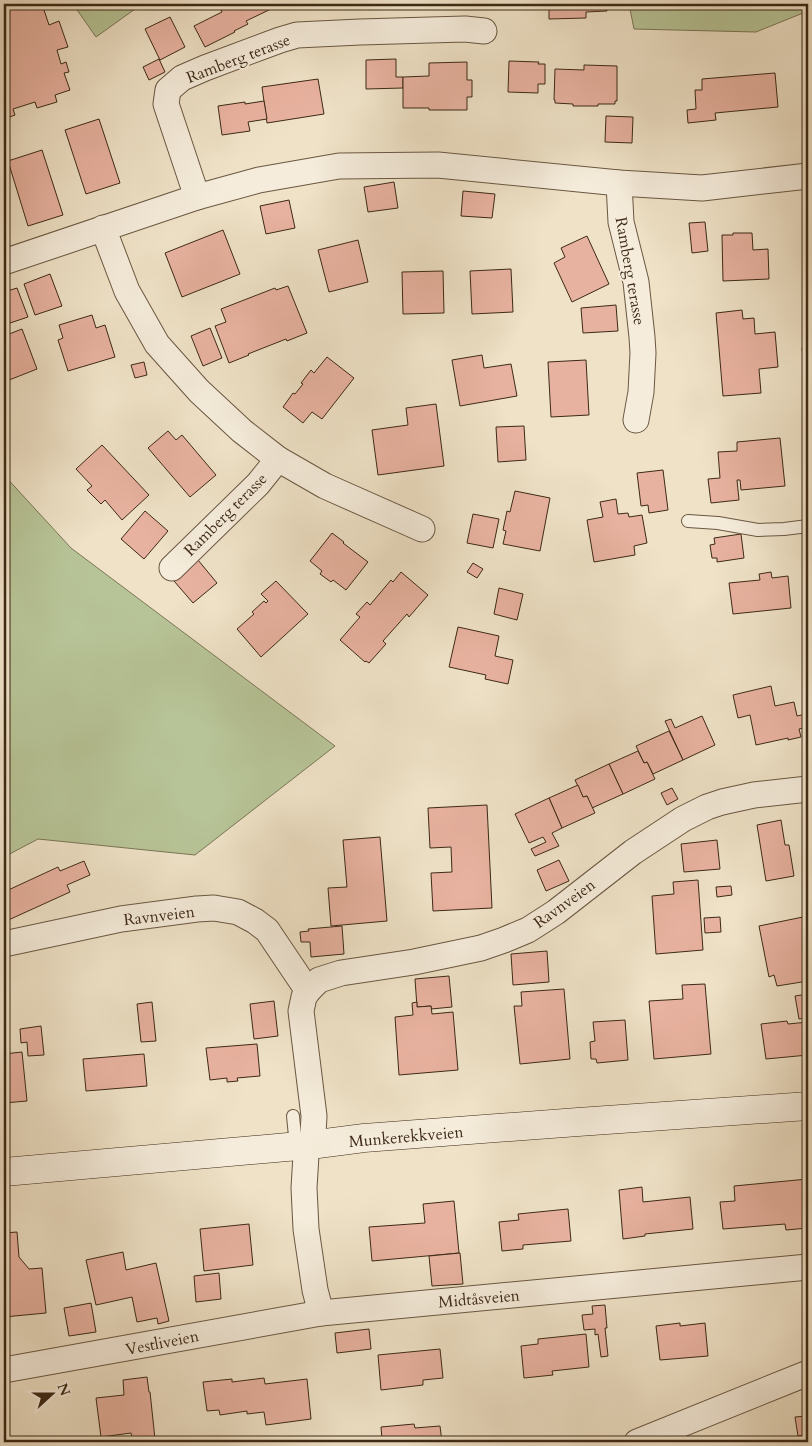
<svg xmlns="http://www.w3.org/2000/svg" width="812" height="1446" viewBox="0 0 812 1446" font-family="Cardo,serif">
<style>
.green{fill:#b7c497;stroke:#7a7656}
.building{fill:#e8b2a0;stroke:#3d2916}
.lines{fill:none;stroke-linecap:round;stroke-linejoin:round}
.service-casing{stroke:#6a5742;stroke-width:14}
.minor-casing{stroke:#6a5742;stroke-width:27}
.secondary-casing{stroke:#3d2916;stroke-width:29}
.service{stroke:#f5ecdb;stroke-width:12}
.minor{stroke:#f5ecdb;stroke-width:25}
.secondary{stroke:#f5ecdb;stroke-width:28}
.labels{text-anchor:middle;stroke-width:4;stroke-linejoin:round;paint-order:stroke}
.street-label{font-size:16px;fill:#3d2916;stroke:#f5ecdb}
</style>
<rect width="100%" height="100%" fill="#efe2c7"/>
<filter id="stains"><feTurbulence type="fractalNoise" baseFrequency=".004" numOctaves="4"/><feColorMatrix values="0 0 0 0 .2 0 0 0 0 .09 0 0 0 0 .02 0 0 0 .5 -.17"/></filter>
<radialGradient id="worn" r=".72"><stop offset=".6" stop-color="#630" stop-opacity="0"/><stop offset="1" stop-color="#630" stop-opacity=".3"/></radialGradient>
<g class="green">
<polygon points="73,4 142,4 96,37"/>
<polygon points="629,4 808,4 808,11 756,32 634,29"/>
<polygon points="4,475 71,548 335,746 195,855 38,839 4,857"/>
</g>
<g class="building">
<polygon points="12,4 42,4 49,25 59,21 68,47 57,50 61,64 66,62 69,72 64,73 70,90 55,95 57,102 37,108 35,102 13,109 15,115 4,119 4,10 13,7"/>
<polygon points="218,4 268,4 271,9 246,21 248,24 234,31 235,32 205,47 194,26 222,12"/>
<polygon points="549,4 606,4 607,11 586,12 586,18 549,19"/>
<polygon points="170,17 185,47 160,60 145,29"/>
<polygon points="159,59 165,72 149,80 143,67"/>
<polygon points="396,59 396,77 403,77 403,88 366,89 366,60"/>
<polygon points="509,61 539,62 538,64 545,64 545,84 538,84 538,93 508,92"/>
<polygon points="467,62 467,80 472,80 472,97 467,97 467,110 429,110 429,108 403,108 403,77 429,76 429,63"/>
<polygon points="584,65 617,66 617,101 615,101 615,104 598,104 598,106 573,106 573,104 555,103 555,100 554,100 555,69 584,70"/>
<polygon points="775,73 778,107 715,113 716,120 688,123 687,110 696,109 695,90 702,90 702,79"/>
<polygon points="318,79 324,114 267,123 262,87"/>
<polygon points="264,101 267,119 248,122 250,131 222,135 218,106 245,102 245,104"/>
<polygon points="606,116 633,117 632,143 605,142"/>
<polygon points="99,119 120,183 86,194 65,130"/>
<polygon points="42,150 63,215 28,226 8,161"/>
<polygon points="394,182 398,208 368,212 364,187"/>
<polygon points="463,191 495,194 492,218 461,216"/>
<polygon points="289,200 295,228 266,234 260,206"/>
<polygon points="705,222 708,251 692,253 689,223"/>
<polygon points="223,230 240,274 182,297 165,253"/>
<polygon points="733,233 752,233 753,250 768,249 769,279 723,281 722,235 733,235"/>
<polygon points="587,236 609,284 572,302 554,263 565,257 561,248"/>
<polygon points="358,240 368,282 329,292 318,250"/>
<polygon points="511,269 513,312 472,314 470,271"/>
<polygon points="443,271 444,313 403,314 402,272"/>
<polygon points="50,274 62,306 35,315 24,284"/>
<polygon points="288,286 307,333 287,341 286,339 248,354 249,355 229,363 215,326 226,322 221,309 275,288 276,290"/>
<polygon points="17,288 28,317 10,323 8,319 4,320 4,292"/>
<polygon points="616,305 618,331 583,333 581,308"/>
<polygon points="742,310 743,319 754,318 755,334 775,332 778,367 759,369 761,393 723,396 716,313"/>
<polygon points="92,315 96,328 105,325 115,357 68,371 58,340 63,338 59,325"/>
<polygon points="210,328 222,358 203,366 191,336"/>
<polygon points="22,329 37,369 4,382 4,336"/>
<polygon points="808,347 808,387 806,387 802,348"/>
<polygon points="482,355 484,368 511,364 517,396 460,406 452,360"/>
<polygon points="327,357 354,378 322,419 312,412 303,423 283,407 293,393 295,394 303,384 301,383 311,370 314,373"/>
<polygon points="586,360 589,415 551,417 548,362"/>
<polygon points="144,362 147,375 135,378 131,365"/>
<polygon points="436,404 444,466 378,475 372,430 408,425 406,408"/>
<polygon points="524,426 526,460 498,462 496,427"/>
<polygon points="168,431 176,440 182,435 216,475 190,497 148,448"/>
<polygon points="780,438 785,486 741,490 740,480 737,480 739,500 711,503 708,479 720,478 718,452 737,451 737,442"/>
<polygon points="102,445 149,495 122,520 105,500 101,504 87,490 92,486 76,469"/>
<polygon points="663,470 668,510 649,513 648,505 641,506 637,473"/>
<polygon points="515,491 550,498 540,551 503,544 506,531 503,530 507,511 510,512"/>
<polygon points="616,499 618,514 628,513 629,517 642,515 647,543 634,546 635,555 594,562 587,520 603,517 600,502"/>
<polygon points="145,511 168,531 144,559 121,539"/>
<polygon points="473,514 499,519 493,548 467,543"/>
<polygon points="332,533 344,542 343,543 368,562 346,590 333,580 331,582 320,574 322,571 310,561"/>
<polygon points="741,534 744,558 717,562 717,558 712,558 710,545 715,544 714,538"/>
<polygon points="198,560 217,583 193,603 174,581"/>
<polygon points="473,563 483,569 477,578 467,572"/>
<polygon points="401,572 428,595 409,617 407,614 383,641 386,644 369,663 366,661 365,662 340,640 360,617 356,614 367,602 370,605 391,580 393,582"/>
<polygon points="771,572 772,578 788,576 791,608 733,614 729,583 760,580 759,574"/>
<polygon points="276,581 308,614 261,657 237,629 254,614 252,612 264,601 266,603 268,601 261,594"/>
<polygon points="499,588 523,594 517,620 494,614"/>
<polygon points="458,627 499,636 495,656 513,660 508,684 485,679 486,675 449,667"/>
<polygon points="771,686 775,706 794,702 797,716 806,714 808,730 804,731 803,728 799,729 801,737 788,740 788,738 756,745 750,715 738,718 733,695"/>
<polygon points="702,716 715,745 683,760 665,721 671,719 675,728"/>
<polygon points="669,731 683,760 653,774 647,762 644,763 636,746"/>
<polygon points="638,751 644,763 647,762 655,779 623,794 609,764"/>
<polygon points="609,764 623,794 592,808 587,796 583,797 575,780"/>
<polygon points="578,785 583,797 587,796 595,813 562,828 549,798"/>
<polygon points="672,788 678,799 667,805 661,793"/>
<polygon points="549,798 562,828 552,833 559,846 535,856 531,849 546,842 543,837 529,843 515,814"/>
<polygon points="487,805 492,908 433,911 431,873 452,872 451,847 430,848 428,808"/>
<polygon points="781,820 785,845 789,845 794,876 766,881 757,825"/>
<polygon points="380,837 387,921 331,926 328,888 347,887 343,840"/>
<polygon points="717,840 720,869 684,872 681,844"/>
<polygon points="559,860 569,881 546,891 537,870"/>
<polygon points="84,861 90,875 67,885 70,892 4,922 4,892 58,867 60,871"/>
<polygon points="698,880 703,950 656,954 652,896 674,894 673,882"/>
<polygon points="731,886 732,895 717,897 716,887"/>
<polygon points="720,917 721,932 705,933 704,918"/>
<polygon points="803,917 808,942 808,981 777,986 774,975 769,977 759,926"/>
<polygon points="342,926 344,954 311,957 310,942 301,942 300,932 309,931 308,929"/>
<polygon points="547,951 549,982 513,985 511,954"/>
<polygon points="449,976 452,1007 431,1009 431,1006 417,1007 415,979"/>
<polygon points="705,984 711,1054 654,1059 649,1001 683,999 682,985"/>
<polygon points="564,989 570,1059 520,1064 514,1006 522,1006 521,992"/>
<polygon points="808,994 808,1018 799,1019 795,996"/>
<polygon points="274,1001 278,1036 254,1039 250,1004"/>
<polygon points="152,1002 156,1041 141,1042 137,1004"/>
<polygon points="417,1002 417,1007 431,1006 432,1014 453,1012 458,1070 399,1075 395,1017 413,1015 412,1003"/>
<polygon points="625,1020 628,1060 597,1063 596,1059 591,1059 590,1042 595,1041 593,1022"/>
<polygon points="787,1021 788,1024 808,1022 808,1055 766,1059 761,1024"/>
<polygon points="41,1026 44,1055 28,1056 27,1042 21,1043 20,1029"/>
<polygon points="257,1044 260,1076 237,1078 238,1081 227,1082 227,1078 210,1080 206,1048"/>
<polygon points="22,1052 27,1101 4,1103 4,1054"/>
<polygon points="144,1054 147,1086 86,1091 83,1059"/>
<polygon points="808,1179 808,1228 786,1230 785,1224 723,1229 720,1202 735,1201 734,1186"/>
<polygon points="642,1187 643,1202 690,1197 693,1229 645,1234 645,1236 623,1239 619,1190"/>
<polygon points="454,1201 459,1253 372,1261 369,1227 425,1223 423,1204"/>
<polygon points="568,1209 571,1241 523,1245 523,1249 502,1251 499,1222 519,1220 518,1214"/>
<polygon points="249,1224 253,1265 204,1271 200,1229"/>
<polygon points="17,1232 19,1257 29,1269 42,1268 46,1313 4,1317 4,1233"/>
<polygon points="123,1252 126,1270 156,1263 169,1321 158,1324 157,1318 137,1322 132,1297 96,1305 86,1260"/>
<polygon points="460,1253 463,1284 432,1286 429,1256"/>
<polygon points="219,1273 221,1299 196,1302 194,1276"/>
<polygon points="91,1303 96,1332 69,1336 64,1308"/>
<polygon points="605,1305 607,1328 605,1328 608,1356 601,1357 598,1334 595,1335 595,1329 584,1330 582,1315 593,1314 592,1306"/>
<polygon points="680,1323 680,1326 705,1323 708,1356 660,1360 656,1326"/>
<polygon points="369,1329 371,1349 337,1353 335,1333"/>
<polygon points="586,1334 589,1367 552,1371 553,1375 524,1378 521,1346 538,1344 538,1339"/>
<polygon points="440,1349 443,1378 423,1380 423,1385 381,1390 378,1355"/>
<polygon points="147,1377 149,1392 150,1392 155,1439 133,1442 131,1433 101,1437 96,1398 124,1395 123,1380"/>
<polygon points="264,1378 265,1384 307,1379 311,1419 266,1425 264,1412 247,1414 247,1411 220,1415 219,1410 207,1411 203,1382 232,1379 232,1382"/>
<polygon points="808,1416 808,1435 798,1436 795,1417"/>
<polygon points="414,1424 415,1428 440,1426 442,1442 369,1442 382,1440 381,1427"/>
</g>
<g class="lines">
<g class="service-casing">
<g id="service">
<polyline points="688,521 718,523 758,530 784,529 808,526"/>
<polyline points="293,1116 296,1146"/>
</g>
</g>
<g class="minor-casing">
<g id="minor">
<polyline points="619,183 621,222 636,282 642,337 643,353 641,392 636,420"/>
<polyline points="197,197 166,104 168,90 182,78 205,68 280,40 297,35 360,32 465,29 484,31"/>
<polyline points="103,228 127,291 157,344 199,391 242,431 278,459 325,486 422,529"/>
<polyline points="4,262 197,197 259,180 339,166 438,165 619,183 702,188 808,176"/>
<polyline points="172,568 258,484 278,459"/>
<polyline points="4,944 121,919 197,909 214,908 238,912 255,921 267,930 308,991 304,997 301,1011 314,1116 313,1134 306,1155 304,1188 306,1229 315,1290 321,1313 808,1267"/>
<polyline points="308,991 319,980 341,973 414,962 481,948 504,940 528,930 556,912 633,852 683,819 707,807 722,802 754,795 808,789"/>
<polyline points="4,1370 321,1313"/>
<polyline points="637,1442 808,1373"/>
</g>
</g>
<g class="secondary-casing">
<polyline id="secondary" points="4,1172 310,1145 364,1138 578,1122 808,1106"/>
</g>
<use href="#service" class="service"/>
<use href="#minor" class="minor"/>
<use href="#secondary" class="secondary"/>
</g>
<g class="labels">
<g class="street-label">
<text transform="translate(238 58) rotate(-21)" y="6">Ramberg terasse</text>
<text transform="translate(631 271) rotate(80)" y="6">Ramberg terasse</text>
<text transform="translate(225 514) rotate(-45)" y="6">Ramberg terasse</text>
<text transform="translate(564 903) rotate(-36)" y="6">Ravnveien</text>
<text transform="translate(159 915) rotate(-7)" y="6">Ravnveien</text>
<text transform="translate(406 1136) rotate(-5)" y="6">Munkerekkveien</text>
<text transform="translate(479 1298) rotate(-5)" y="6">Midtåsveien</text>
<text transform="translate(162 1342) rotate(-11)" y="6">Vestliveien</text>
</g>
</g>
<rect width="812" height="1446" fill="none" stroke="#efe2c7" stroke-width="20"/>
<rect x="5" y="5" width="802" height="1436" fill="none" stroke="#3d2916" stroke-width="2.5"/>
<rect x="10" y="10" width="792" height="1426" fill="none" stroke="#3d2916"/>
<g transform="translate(52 1394) rotate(69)" stroke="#f5ecdb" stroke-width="4" paint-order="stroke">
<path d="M0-4L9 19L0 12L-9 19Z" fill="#3d2916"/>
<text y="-8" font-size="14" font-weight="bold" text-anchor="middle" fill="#3d2916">N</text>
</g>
<rect width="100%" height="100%" filter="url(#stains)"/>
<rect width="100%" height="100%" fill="url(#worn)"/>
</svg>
